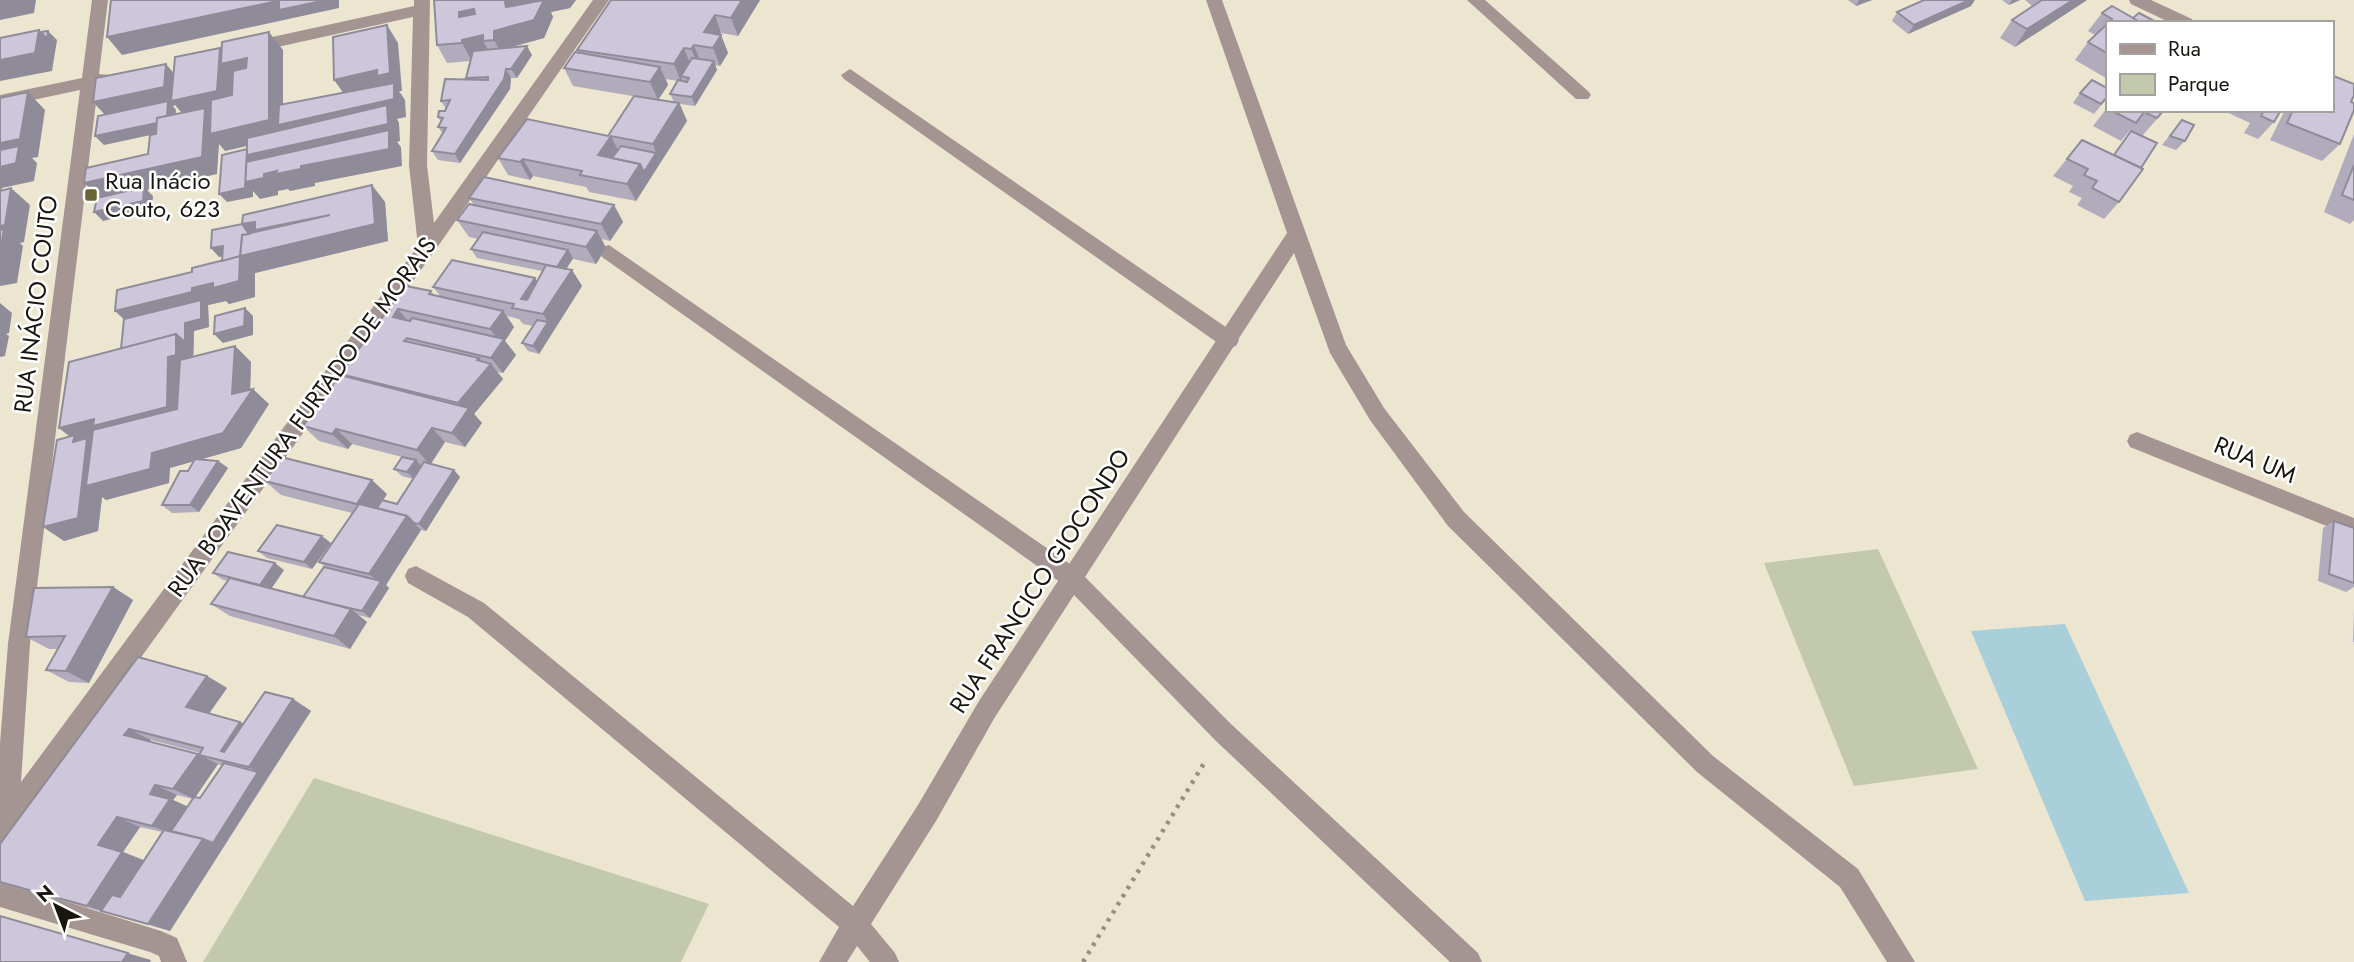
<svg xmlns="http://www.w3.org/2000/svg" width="2354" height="962" viewBox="0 0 2354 962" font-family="Jost,sans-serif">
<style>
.green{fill:#c3c9ad}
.water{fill:#a8cfda}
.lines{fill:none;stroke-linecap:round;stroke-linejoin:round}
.path{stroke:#959081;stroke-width:4.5;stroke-dasharray:3.5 6;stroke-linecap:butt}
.lane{fill:#a49492;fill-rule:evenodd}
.street{fill:#a49492;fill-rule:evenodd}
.wall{fill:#b1abbc;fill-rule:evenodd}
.shaded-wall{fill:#908b99;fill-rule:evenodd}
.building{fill:#cec7db;stroke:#908b99;stroke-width:2;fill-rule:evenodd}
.poi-dot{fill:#696430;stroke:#fff;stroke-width:2.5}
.labels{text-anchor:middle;stroke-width:5;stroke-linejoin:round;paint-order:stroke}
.poi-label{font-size:24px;fill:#18160e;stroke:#fff;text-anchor:start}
.street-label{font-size:24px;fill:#18160e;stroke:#fff}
</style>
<rect width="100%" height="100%" fill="#ece6d1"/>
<g class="green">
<polygon points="1878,549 1978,769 1854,786 1764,563"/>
<polygon points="314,778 709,904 681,962 203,962"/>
</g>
<polygon class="water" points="2065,624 2189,893 2085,901 1971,631"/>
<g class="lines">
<polyline class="path" points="1083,962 1206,760"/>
<g class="lane">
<polygon points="850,69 1236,334 1239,340 1236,346 1229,348 1222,346 844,79 841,75"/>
<polygon points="609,245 1080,571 1083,578 1080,585 1072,588 1064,585 602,257 600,252 602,247"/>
</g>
<g class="street">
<polygon points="92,0 108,0 99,74 109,75 112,79 109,83 98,86 30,644 21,782 418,246 409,165 413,17 251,53 243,47 245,43 414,6 414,0 430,0 427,165 434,223 593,0 609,0 434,252 9,840 0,843 0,743 8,644 80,90 0,107 0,95 82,78"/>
<polygon points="1206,0 1222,0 1346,345 1384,408 1464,512 1713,756 1858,869 1915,962 1887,962 1840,887 1697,772 1448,526 1370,420 1330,353 1294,253 1085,577 1231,724 1478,953 1482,962 1450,962 1215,740 1074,595 995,717 936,821 871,924 895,953 899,962 870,962 857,946 847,962 819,962 839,927 468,617 408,583 405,576 408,569 416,566 484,603 853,906 918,805 979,701 1287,233"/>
<polygon points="1467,0 1485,0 1588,91 1591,95 1588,99 1576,99"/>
<polygon points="2129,0 2151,0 2192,19 2194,23 2171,23 2131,4"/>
<polygon points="2137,432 2354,518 2354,537 2130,447 2127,441 2130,435"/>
<polygon points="0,881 161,931 177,938 187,962 161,962 159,956 150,952 0,907"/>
</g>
</g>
<g class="wall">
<polygon points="434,0 576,0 570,8 551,12 553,17 544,38 507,48 532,55 517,78 511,78 510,89 460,163 438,160 432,151 443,134 438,127 441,122 438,117 446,109 441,101 467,79 466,78 470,61 447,63 437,45"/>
<path d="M760,0L738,36L721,33V35L728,53L720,66L715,65L717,70L695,106L680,104L687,121L636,201L589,192L586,187L533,176L530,180L508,175L498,158L608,136L650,99L573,86L564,68L578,53L577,50ZM666,79L678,81L670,94L674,102L658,100L668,85Z"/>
<polygon points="1848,0 1872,0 1856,6"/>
<polygon points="2002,0 2020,0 2009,5"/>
<polygon points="2025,0 2087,0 2015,47 2000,38 2012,20 2036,4 2032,6"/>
<polygon points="1971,6 1908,34 1892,21 1897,12"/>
<polygon points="2102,13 2158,23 2107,23 2106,78 2075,60 2088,42 2095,35 2088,31"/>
<polygon points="2080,93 2107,98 2094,114 2073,103"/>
<polygon points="2351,102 2340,144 2322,161 2270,140 2285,110 2331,110"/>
<polygon points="2107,108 2107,110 2165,110 2142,136 2119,202 2104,219 2077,205 2082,198 2069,192 2073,186 2053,176 2082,140 2113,155 2131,131 2130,130 2121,141 2093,126"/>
<polygon points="2222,110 2281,110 2274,122 2258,139 2244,133 2250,123"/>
<polygon points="2182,120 2185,141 2176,150 2162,145"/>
<polygon points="2354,134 2354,220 2350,224 2324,212"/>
<polygon points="469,198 614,205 623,222 610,241 602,239 606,248 596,264 573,259 566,269 572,270 582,286 539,354 528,351 522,343 533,326 523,324 519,319 507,316 514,327 505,341 516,355 503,373 497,372 503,379 474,414 482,423 465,447 445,442 431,464 460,477 426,531 421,530 386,585 389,588 370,618 358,615 367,622 350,649 230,616 211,604 228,581 223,580 213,573 284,570 271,589 304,597 327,568 319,562 352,513 281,495 265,481 387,494 383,500 397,504 413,479 402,476 394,469 402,457 352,444 348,449 319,441 303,426 343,376 340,374 406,286 431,291 435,296 441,297 433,287 535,278 537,281 542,271 477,258 471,249 478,239 469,237 457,220 474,205"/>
<polygon points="385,202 388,241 255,273 255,297 229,304 226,301 208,305 209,327 194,331 193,357 235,346 251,362 250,390 269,404 241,448 199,460 218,461 228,468 199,512 172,513 162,505 188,471 194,461 170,468 169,483 106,500 102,497 98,531 64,541 70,436 59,428 121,349 192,272 222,261 222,256 219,257 211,248"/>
<polygon points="2334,521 2354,583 2354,587 2346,592 2318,581 2323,528"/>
<polygon points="331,543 312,569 267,558 258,551"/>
<polygon points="113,587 133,600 89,683 69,682 46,670 58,649 49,649 26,637"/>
<polygon points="2354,607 2354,642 2353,642"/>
<path d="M138,657L207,676L227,688L209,713L244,724L293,699L311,711L170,931L0,883V844ZM151,740L200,753L199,755L149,742ZM218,764L222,766L200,798H195ZM177,795L193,799L188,807L173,800ZM140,827L162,832L144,860L123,852Z"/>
</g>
<g class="shaded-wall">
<polygon points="0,0 36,0 34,13 0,20"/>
<polygon points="268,0 339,0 339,8 122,55 107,37"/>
<polygon points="461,0 576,0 570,8 551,12 553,17 544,38 504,49 504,58 494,40 484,27 459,17 459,12"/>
<polygon points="742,0 760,0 738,36 731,18"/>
<polygon points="1859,0 1872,0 1856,6"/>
<polygon points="1969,0 1975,0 1971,6 1908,34 1914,25"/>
<polygon points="2012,0 2020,0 2009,5"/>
<polygon points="2073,0 2087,0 2015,47 2027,29"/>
<polygon points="715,15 721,33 712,48 704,32"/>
<path d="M387,25L398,43L402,91H399L405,100L406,117L397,119L399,123L400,141L397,142L401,147L402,166L315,183V186L290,191L288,189L278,191V195L260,199L253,191V197L227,202L219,194L245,188L247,149L251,154L388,124V121L292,143L283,131V138L225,151L219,144L217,174L147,190L153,196L152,209L103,221L94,212L143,201L144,190L102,200L84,183L202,157L204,114L186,118L175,105L173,106L176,110L174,130L104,145L95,136L166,121L168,107L109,119L93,102L164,87L166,64L181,82L180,99L217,91L220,48L231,62L247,58L260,76L235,82L233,79L231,108L209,113L220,125L219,132L269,120V32L283,50V124L394,99V93L389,94L386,89L347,98L334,80L377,70L380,76L390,73ZM389,144V149L301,166V169L279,174L277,171L264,174V178L254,180V164L261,172Z"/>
<polygon points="39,30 47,39 48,31 57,40 52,71 0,81 0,60"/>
<polygon points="483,35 483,41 490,53 472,61 462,43 462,40"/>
<polygon points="721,35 728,53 720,66 713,48"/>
<polygon points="694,45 701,63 699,67 691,49"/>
<polygon points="527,46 532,55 517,78 511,69"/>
<polygon points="684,48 691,66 681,76 682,80 681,82 674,64"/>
<polygon points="714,61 717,70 695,106 692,97"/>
<polygon points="660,67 668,85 658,100 650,82"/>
<polygon points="506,69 511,78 510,89 460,163 455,154"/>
<polygon points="28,92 45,110 38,157 32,158 37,163 34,181 2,188 0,200 0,143"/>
<polygon points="679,103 687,121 636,201 627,184 640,164 656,153 653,144"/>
<polygon points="611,136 620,154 614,162 598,155"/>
<polygon points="523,159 533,176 530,180 520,162"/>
<polygon points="372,185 385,202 388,241 255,273 255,297 229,304 226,301 208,305 209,327 194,331 193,371 185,422 107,436 90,440 107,453 152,453 232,394 235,346 251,362 250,394 253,389 269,404 241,448 170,468 169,483 106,500 102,497 98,531 64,541 43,527 74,440 59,428 168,357 176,334 185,323 133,328 115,311 192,288 213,283 242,224"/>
<polygon points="11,188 30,205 24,242 20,243 23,246 17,283 0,286 0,226"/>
<polygon points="614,205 623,222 610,241 601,224"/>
<polygon points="597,231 606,248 596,264 586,247"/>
<polygon points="223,246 231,254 219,257 211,248"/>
<polygon points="568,250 573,258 562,276 557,267"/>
<polygon points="572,270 582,286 539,354 533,346 548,322 543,314"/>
<polygon points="535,278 546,294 530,312 521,299"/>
<polygon points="0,303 12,313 9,333 6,334 9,336 5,356 0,357"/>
<polygon points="245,308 253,316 253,335 223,343 214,334"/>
<polygon points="398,309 411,325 393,317"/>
<polygon points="503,311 514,327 505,341 516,355 503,373 491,358 501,344 490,329"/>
<polygon points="479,358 487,368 491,364 503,379 474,414 482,423 465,447 452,433 466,412 458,403"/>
<polygon points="432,428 445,442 430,465 417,450"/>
<polygon points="336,429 352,444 348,449 332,434"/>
<polygon points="416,460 423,468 415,480 407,472"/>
<polygon points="218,461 228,468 199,512 190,505"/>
<polygon points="454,470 460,477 426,531 419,524"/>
<polygon points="372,480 387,494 372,518 357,504"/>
<polygon points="407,516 421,530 386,585 389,588 370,618 362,611 380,583 369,574"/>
<polygon points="322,536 331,543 312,569 304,562"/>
<polygon points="275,563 284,570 269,592 260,585"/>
<polygon points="113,587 133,600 89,683 66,671"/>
<polygon points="351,609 367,622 350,649 334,636"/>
<polygon points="207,676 227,688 206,718 186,707"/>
<polygon points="293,699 311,711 268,777 249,767"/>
<polygon points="240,722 260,733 241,762 221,751"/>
<polygon points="129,729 151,740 146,746 124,735"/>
<polygon points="198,754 218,764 194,799 173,789"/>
<polygon points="258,772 268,777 170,931 148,924 203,839"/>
<polygon points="155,785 177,795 173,800 191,808 174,835 152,826 150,794"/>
<polygon points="117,817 140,827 123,852 145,861 111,914 87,906 98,845"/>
<polygon points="0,916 151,960 150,962 122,962"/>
</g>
<g class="building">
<polygon points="111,0 273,0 273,2 107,37"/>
<polygon points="279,0 327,0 279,10"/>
<path d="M434,0H514L505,2L506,7L544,0L534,20L494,31V40L483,41V35L462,40V43L437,45ZM474,9L475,14L459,17V12Z"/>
<polygon points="611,0 742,0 731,18 715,15 704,32 721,35 713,48 694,45 691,49 684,48 674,64 577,50"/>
<polygon points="1924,0 1969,0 1914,25 1897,12"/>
<polygon points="2042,0 2073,0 2027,29 2012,20"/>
<polygon points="2112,6 2142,23 2108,23 2112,19 2102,13"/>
<polygon points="2139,13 2158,23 2142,23 2133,18"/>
<polygon points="2107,24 2107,53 2088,42"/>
<polygon points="387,25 390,73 377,76 377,70 334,80 333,37"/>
<polygon points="39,30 35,53 0,60 0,38"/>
<polygon points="48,31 47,39 41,32"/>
<polygon points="269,32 269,120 210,134 211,100 232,95 233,71 246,68 247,58 221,64 222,42"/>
<polygon points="527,46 511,69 506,69 504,79 455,154 432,151 446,128 438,127 443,118 438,117 439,111 445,111 450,100 441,101 445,79 488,80 488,77 466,78 473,51"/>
<polygon points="220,48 217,91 171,101 175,57"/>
<polygon points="575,52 660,67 650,82 564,68"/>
<polygon points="692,58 714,61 692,97 670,94 678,80 687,82 689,78 681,76"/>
<polygon points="166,64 164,87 93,102 96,78"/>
<polygon points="2331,75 2354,84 2354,95 2351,102 2354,103 2354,110 2340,144 2287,123 2293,110 2331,110"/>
<polygon points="2092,80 2107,88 2107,97 2101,104 2080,93"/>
<polygon points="394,83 394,99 278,125 279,105"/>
<polygon points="28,92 20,139 0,143 0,98"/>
<polygon points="634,96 679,103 653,144 611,136 598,155 640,164 627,184 580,175 582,171 523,159 520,162 498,158 527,119 608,136"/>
<polygon points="168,101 167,116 157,118 157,123 95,136 98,116"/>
<polygon points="387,105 388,124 247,155 247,138"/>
<polygon points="205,108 202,157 84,183 86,168 148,154 150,135 156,134 157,118"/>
<polygon points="2110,110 2164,110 2157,118 2144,112 2136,123"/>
<polygon points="2264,110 2281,110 2274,122 2261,116"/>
<polygon points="2182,120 2194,125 2185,141 2170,136"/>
<polygon points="389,130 389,149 301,166 301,169 276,174 277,171 264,174 264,178 245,182 246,162"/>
<polygon points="2131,131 2157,143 2141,168 2114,155"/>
<polygon points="2082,140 2143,169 2119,202 2092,188 2097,181 2084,175 2088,169 2067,159"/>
<polygon points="19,146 16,163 0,167 0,150"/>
<polygon points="621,146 656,153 644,172 640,164 612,158"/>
<polygon points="247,149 245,188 219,194 222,155"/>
<polygon points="2354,165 2354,200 2342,195"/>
<polygon points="484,177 614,205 601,224 469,198"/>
<polygon points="372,185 375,224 240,256 239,281 213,288 213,283 192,288 192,292 115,311 117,290 192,272 192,268 240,256 242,235 330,215 255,230 255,222 242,224 243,215"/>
<polygon points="144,187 143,201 94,212 97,198"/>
<polygon points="11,188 5,225 0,226 0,191"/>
<polygon points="469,204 597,231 586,247 457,220"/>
<polygon points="242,224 249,234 242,235 240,256 222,261 223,246 211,248 212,230"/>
<polygon points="4,229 0,252 0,230"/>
<polygon points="483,232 568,250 557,267 471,249"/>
<polygon points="452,260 535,278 521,299 527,300 546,265 572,270 543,314 512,308 514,304 433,287"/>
<polygon points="406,286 431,291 429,294 503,311 490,329 398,309 393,317 410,321 412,318 504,339 491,358 407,338 404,341 479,358 477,360 491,364 458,403 340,374"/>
<polygon points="201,300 201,319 185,323 185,342 176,334 121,349 124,319"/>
<polygon points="245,308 244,326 214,334 215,316"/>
<polygon points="537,320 548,322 533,346 522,343"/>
<polygon points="176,334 176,355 168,357 167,407 93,426 94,419 59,428 69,362"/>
<polygon points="235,346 232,394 253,389 223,433 152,453 150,469 86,486 93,430 177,409 180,360"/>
<polygon points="340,375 469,408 452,433 432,428 417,450 336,429 332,434 303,426"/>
<polygon points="75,435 73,442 87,438 78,518 43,527 57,440"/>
<polygon points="281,457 372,480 357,504 265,481"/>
<polygon points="402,457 416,460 407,472 394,469"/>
<polygon points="195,459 218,461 190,505 162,505 180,471 188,471"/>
<polygon points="424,462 454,470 419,524 414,523 407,516 377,508 382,500 397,504"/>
<polygon points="359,504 407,516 369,574 319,562"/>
<polygon points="2334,521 2354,528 2354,583 2329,574"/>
<polygon points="277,525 322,536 304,562 258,551"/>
<polygon points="228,552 275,563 260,585 213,573"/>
<polygon points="324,567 381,581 362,611 303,597"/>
<polygon points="230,578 351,609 334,636 211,604"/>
<polygon points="113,587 66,671 46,670 65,636 26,637 34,588"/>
<polygon points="138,657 207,676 186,707 240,722 221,751 224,752 265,692 293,699 249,767 199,755 203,748 129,729 124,735 198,754 173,789 155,785 150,794 170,799 152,826 117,817 98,845 122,852 87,906 0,882 0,844"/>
<polygon points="224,763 258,772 213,843 203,839 171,831 194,797 200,798"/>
<polygon points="164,830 203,839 148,924 101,911 112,895 120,897"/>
<polygon points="0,916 128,953 122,962 0,962"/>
</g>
<rect class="poi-dot" x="84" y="188" width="14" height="14" rx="3.5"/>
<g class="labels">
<g class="poi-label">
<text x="105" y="189">Rua Inácio<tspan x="105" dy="28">Couto, 623</tspan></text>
</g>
<g class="street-label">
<text transform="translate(36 304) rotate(-83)" y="8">RUA INÁCIO COUTO</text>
<text transform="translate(302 417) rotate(-54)" y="8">RUA BOAVENTURA FURTADO DE MORAIS</text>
<text transform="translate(2255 460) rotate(22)" y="8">RUA UM</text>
<text transform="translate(1040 581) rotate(-57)" y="8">RUA FRANCICO GIOCONDO</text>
</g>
</g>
<rect x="2106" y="21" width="228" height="91" fill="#ffffff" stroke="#a3a29f" stroke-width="2"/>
<rect x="2120" y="44" width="35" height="10" fill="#a49492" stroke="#a3a29f" stroke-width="2"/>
<text x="2168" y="56" font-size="21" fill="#18160e">Rua</text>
<rect x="2120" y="74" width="35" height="21" fill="#c3c9ad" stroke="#a3a29f" stroke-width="2"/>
<text x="2168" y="91" font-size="21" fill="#18160e">Parque</text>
<g transform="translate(56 906) rotate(318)" stroke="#ffffff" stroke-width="5" paint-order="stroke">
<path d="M0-5L12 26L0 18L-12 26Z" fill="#18160e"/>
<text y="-10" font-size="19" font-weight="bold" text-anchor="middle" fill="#18160e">N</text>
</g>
</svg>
